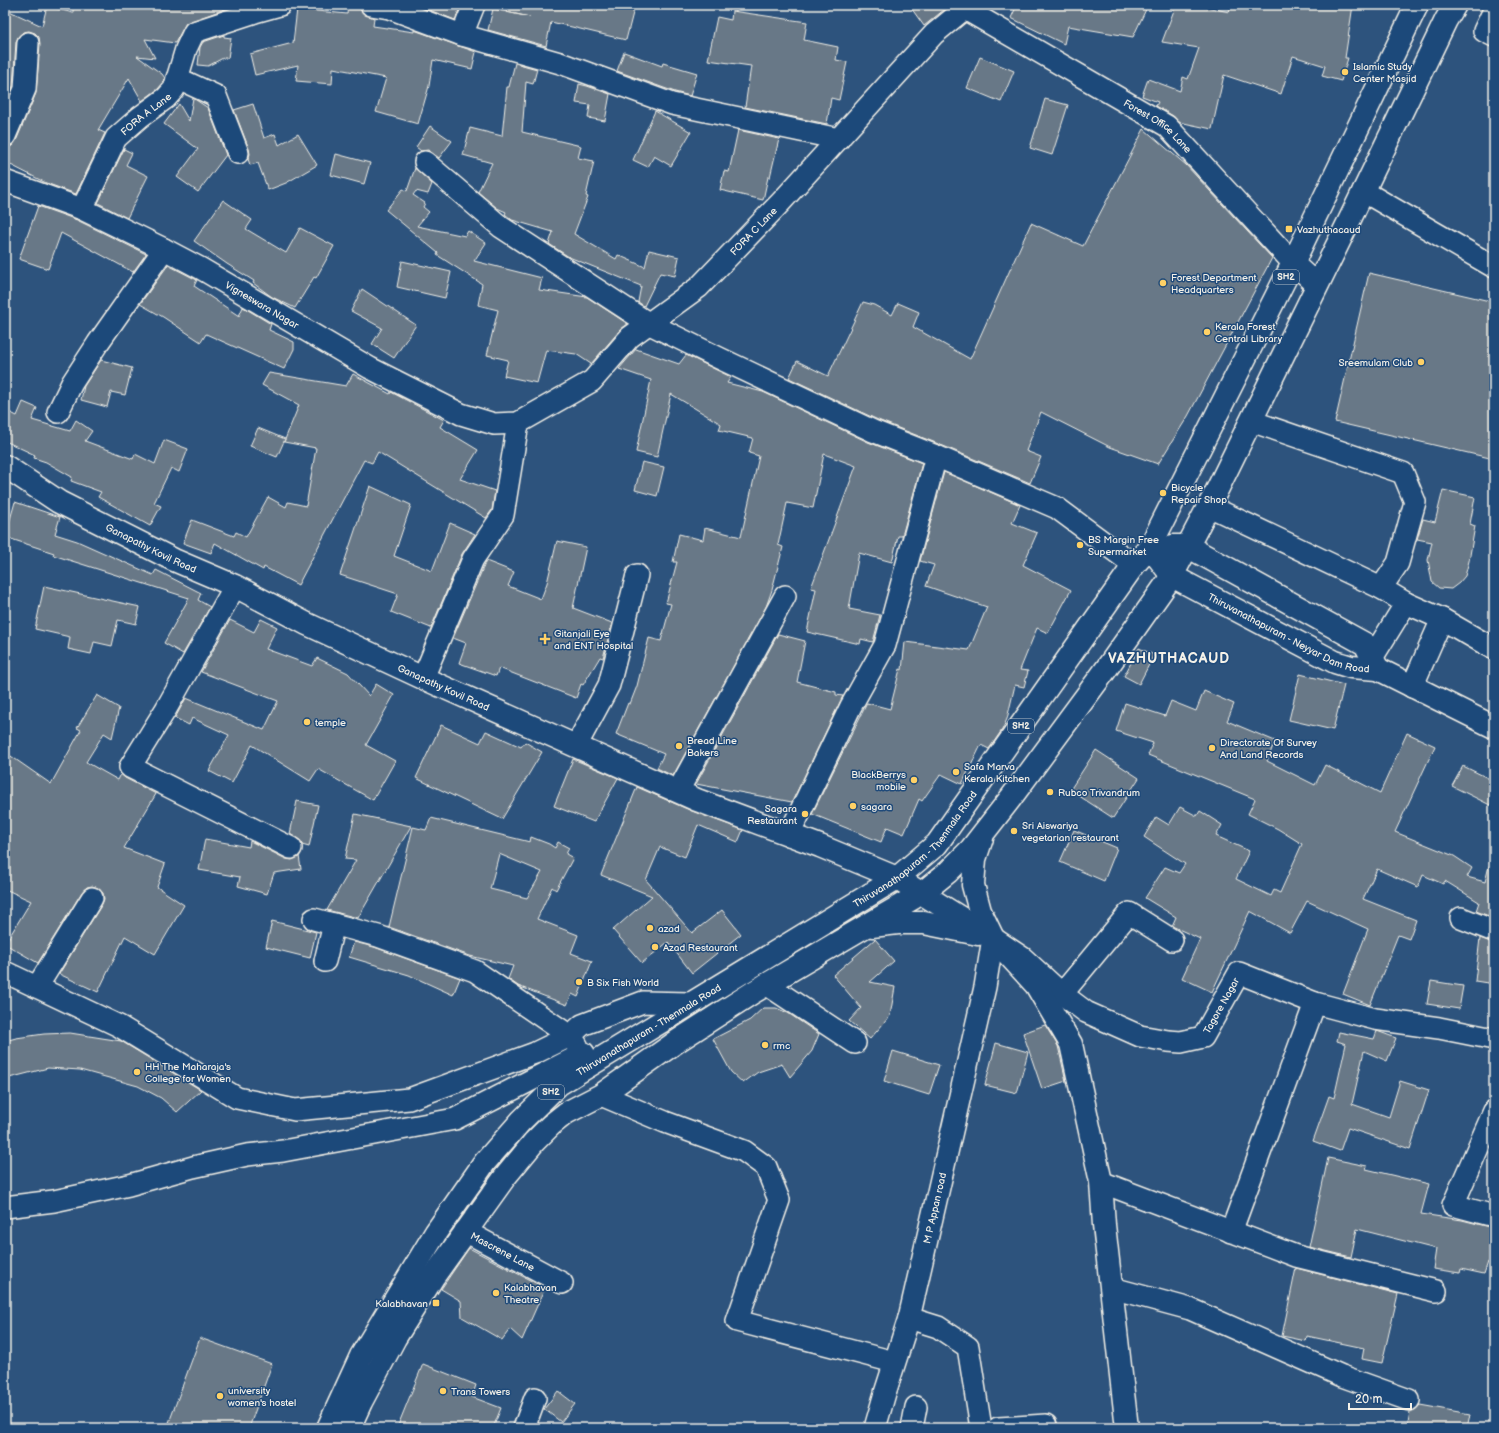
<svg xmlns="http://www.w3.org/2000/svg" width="1499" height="1433" viewBox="0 0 1499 1433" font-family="'Balsamiq Sans',sans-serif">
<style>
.building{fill:#677887;stroke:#f4f1e8;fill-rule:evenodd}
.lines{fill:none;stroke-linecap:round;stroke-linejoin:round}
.minor-casing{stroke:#f4f1e8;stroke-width:24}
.major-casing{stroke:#f4f1e8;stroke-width:25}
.minor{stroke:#1f4a7a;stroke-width:21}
.major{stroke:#1f4a7a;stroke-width:22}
.poi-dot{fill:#ffd166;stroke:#1f4a7a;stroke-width:1.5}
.labels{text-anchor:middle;stroke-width:3;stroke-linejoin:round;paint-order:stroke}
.shield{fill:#1f4a7a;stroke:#b4bfc7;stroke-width:1}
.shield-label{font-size:9px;font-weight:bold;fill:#f4f1e8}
.poi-label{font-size:10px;fill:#f4f1e8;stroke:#1f4a7a;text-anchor:start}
.street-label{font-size:10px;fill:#f4f1e8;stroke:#1f4a7a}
.district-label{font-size:14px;font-weight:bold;letter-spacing:1px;fill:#f4f1e8;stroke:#1f4a7a}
</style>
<rect width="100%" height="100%" fill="#2d537d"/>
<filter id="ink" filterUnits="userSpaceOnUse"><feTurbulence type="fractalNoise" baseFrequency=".025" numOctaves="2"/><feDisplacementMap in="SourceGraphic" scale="8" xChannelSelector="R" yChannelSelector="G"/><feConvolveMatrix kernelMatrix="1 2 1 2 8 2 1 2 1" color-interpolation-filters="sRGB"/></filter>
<g filter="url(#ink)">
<g class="building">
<polygon points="73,5 225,5 225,9 186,23 175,43 145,39 155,58 137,56 162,74 165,78 163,83 158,89 142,101 129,78 98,130 105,133 76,194 46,183 5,162 5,148 12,146 16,141 36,93 40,44 39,37 35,33 29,31 23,32 18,37 16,42 13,86 5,105 5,9 42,26 47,6 73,13"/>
<polygon points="420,5 461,5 455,20 419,6"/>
<polygon points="507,5 617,5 634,9 626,40 551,22 546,46 488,30 493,9 530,17 506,12"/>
<polygon points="909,5 950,5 924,26"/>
<polygon points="1017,5 1148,5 1133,37 1068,26 1064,44 1011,18"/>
<polygon points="1176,5 1197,5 1229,12 1231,5 1353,5 1345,58 1348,58 1341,81 1322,76 1325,66 1293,56 1281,94 1224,75 1212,129 1179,122 1173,116 1156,106 1158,102 1142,96 1148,79 1180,91 1183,77 1188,79 1199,48 1162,42"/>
<polygon points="348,6 360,8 364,14 374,18 373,26 414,32 414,30 476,52 472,69 433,60 429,86 418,124 376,112 386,78 333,68 332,84 296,81 298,65 255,75 250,54 293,43 297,9 347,14"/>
<polygon points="732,11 807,22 804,40 838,47 836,60 847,62 839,100 831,98 827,124 745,107 751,66 708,60 717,17 731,20"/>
<polygon points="224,35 224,37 231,38 228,58 223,58 208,66 198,65 200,47 203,42"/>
<polygon points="624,52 662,66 663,63 697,73 690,96 675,92 617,71"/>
<polygon points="980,57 1014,71 1001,102 967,88"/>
<polygon points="515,63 537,69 533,84 526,82 522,132 581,146 578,158 594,161 586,196 588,197 574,234 616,259 618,255 645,267 649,250 679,257 675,276 660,273 644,306 638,302 641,286 569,257 549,244 553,232 512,220 505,214 506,212 497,208 478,192 492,163 463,155 470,128 502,136 507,87 509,87"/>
<polygon points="579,84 587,86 610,94 605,121 588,118 590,105 576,103"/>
<polygon points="193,98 208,108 226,155 198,192 177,177 198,149 164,124 179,104 189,121"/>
<polygon points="1045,99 1068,105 1052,155 1030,148"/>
<polygon points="253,104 264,138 275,134 279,145 298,134 317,165 286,183 268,190 258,163 250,165 248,159 250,154 249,149 234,110"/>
<polygon points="655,111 691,132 671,166 654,156 648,167 633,160"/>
<polygon points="430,126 452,141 439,158 428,150 421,151 416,147"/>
<polygon points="1144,129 1186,165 1272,258 1188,416 1158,464 1110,447 1041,412 1026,451 1041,457 1030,483 941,445 878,420 789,378 797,361 828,376 863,302 874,305 892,315 898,303 919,312 913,327 970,359 1031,223 1083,246"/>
<polygon points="738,130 779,139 770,177 768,177 763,200 720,190 724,171 729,172"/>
<polygon points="124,149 132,153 126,165 148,176 127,218 98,203"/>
<polygon points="336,154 370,163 364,184 331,175"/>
<polygon points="415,168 432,184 428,194 416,191 413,195 425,203 423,207 429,212 417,226 465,236 468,231 486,243 474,261 542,278 539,290 587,297 628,324 621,329 591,364 576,354 546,350 537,383 504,376 508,360 487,355 498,310 478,305 482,284 437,255 438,253 386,210 403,189 407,191"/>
<polygon points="223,200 252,220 246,229 286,253 300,228 334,246 316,278 314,277 295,308 272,297 253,283 254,281 227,264 194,241"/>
<polygon points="38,206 77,220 146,254 133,272 61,233 48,269 19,259"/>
<polygon points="402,261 451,272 445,298 397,287"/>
<polygon points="168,265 197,280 194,286 239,316 243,307 271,324 269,330 294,342 294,349 284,369 206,334 201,342 163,317 140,304"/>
<polygon points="1369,273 1494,302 1494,459 1335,422"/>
<polygon points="362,289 416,325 394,358 372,344 382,328 351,311"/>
<polygon points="636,349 679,364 686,355 731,377 727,383 763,392 868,442 922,463 902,536 898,536 892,562 859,553 849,609 880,615 873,642 861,639 860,644 807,632 816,589 811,588 856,466 824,454 813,508 787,503 778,545 783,547 772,590 766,607 673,776 657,768 664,754 616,734 628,703 630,704 637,686 649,638 661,641 671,604 666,603 677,562 673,562 679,534 703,540 705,528 741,537 759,456 749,453 753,438 719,430 721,424 671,394 657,457 636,452 651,380 619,369"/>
<polygon points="101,360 132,368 125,395 111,392 107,407 81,400 84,386"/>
<polygon points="269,373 346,386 353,374 390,394 391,392 444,420 440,427 478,450 460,479 495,491 492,510 486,518 378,452 372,463 364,460 298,585 264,567 263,570 215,543 211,553 183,543 192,520 234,536 236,532 246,537 268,497 286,507 288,502 306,506 316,448 284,442 299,405 262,385"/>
<polygon points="23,402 37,408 32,420 70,431 76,420 92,431 85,441 133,459 135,454 155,464 164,440 188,449 179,472 171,468 154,503 161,506 150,526 98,497 101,492 71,481 72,477 46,462 34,458 35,455 5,441 5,410 17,416"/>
<polygon points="258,428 285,439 277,457 250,446"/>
<polygon points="642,462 664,467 657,496 635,490"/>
<polygon points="944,472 1020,505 1012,523 1037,533 1023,565 1071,590 1048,633 1037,628 1020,670 1028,671 1024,687 1015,685 1007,719 1002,730 989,749 981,745 962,784 941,774 922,801 919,799 904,834 887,827 881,842 812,814 867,703 890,709 900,669 902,670 905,642 969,650 987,607 926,586 934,565 920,561"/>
<polygon points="370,486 411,505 394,556 432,571 450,523 475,534 462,554 431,628 391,612 398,594 340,575"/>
<polygon points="1443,490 1475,497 1470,524 1475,526 1469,561 1465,576 1459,583 1451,589 1439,588 1432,582 1428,560 1432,542 1417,539 1423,519 1435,522"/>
<polygon points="15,502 60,517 55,534 77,541 153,575 156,570 201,593 198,600 210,607 183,654 164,643 189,598 53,555 54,553 5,537"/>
<polygon points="557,541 586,547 573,608 612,623 603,658 600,657 583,685 581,684 576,698 499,668 496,676 459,663 466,643 453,638 486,561 514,572 508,586 541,599 547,583"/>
<polygon points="44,586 140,607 136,624 118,620 112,646 94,642 91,654 68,649 70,637 35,629"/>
<polygon points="261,619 277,627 266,649 312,666 317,658 348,673 369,696 376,684 394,695 366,745 395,761 373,800 318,769 310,781 252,745 232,783 209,771 229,735 192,718 189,725 175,718 186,698 264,730 278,701 201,672 230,620 254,632"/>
<polygon points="778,634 805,641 797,682 836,692 836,695 843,696 792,802 696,784"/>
<polygon points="1139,648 1154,655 1139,684 1124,676"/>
<polygon points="1300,674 1344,685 1333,730 1289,720"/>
<polygon points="1204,691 1234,704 1227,721 1275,741 1267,761 1315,785 1325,765 1380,793 1407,733 1435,746 1395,832 1454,856 1472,868 1467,877 1485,882 1489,866 1494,866 1494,918 1476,911 1479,902 1445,881 1443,884 1423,875 1418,887 1377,869 1363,899 1416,920 1409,939 1398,935 1370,1005 1343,994 1368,929 1307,901 1290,933 1250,911 1212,992 1182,978 1200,939 1172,926 1176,917 1145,898 1165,867 1179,873 1185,864 1144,837 1156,817 1169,825 1180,807 1197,816 1200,811 1222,825 1216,836 1249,851 1236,879 1271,896 1274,890 1280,893 1302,844 1278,829 1248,814 1255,799 1148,755 1153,743 1116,731 1125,703 1165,716 1171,701 1196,711"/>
<polygon points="97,695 119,708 112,738 104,733 86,762 118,780 121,774 125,778 156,794 124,848 165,864 157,887 184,905 155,954 125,936 98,992 59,974 102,904 104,899 103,893 98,888 92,886 87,887 82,892 38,963 5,944 31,901 5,889 5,752 51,784 81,730 77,728"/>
<polygon points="441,725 480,743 486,731 521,747 525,742 542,752 502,819 416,778"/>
<polygon points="1096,750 1139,778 1113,818 1070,790"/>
<polygon points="573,759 618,778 594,822 554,806"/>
<polygon points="1463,766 1494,781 1494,807 1452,786"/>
<polygon points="637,787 692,811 743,830 738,842 698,825 685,857 660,847 646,880 692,933 722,910 741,934 692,973 668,942 642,963 613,930 652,896 601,875"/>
<polygon points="297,801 318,805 309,847 302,845 301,841 290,834"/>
<polygon points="355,814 411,826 358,918 327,910 356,860 345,859"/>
<path d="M431,818L530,842L531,837L549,844L555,848L558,842L569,848L566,854L573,858L556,890L552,887L537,919L578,935L571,953L592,961L578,997L572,994L567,1005L518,986L508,979L513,966L470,956L389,927L413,827L426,830ZM499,854L542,872L527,898L490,889Z"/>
<polygon points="1074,830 1117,848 1104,881 1060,862"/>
<polygon points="205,839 249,847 250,841 286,859 292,860 299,856 301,869 274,873 267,894 238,886 240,877 199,870"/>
<polygon points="272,921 316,932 310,958 266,947"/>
<polygon points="1480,938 1494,943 1494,984 1475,981"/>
<polygon points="875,939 894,961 870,982 895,987 890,1016 870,1039 849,1021 861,1008 833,975"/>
<polygon points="354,942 374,947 460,978 453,995 409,975 349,957"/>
<polygon points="1431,981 1463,986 1459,1009 1427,1004"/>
<polygon points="763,1008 776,1008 788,1013 819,1034 812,1051 790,1077 782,1064 758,1072 743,1083 731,1072 713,1039 750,1020"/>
<polygon points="1045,1025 1058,1046 1066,1081 1042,1089 1023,1033"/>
<polygon points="1377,1031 1396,1038 1387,1061 1364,1051 1352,1104 1389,1117 1400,1081 1429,1090 1410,1149 1348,1128 1340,1151 1313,1141 1329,1096 1334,1098 1346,1044 1337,1041 1339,1032 1374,1039"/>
<polygon points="70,1033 121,1041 201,1090 177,1112 161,1098 138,1086 80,1070 48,1068 5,1079 5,1041 16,1038 44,1034"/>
<polygon points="996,1043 1028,1052 1017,1093 985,1085"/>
<polygon points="893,1051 939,1065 929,1095 884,1081"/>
<polygon points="1328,1158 1367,1166 1366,1169 1429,1184 1421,1214 1462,1220 1494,1228 1494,1263 1488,1262 1484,1274 1461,1269 1460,1273 1433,1269 1436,1249 1357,1229 1351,1257 1309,1247"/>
<polygon points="469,1248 545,1288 522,1340 510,1329 502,1340 462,1317 461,1301 441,1289"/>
<polygon points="1296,1268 1398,1294 1382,1363 1362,1359 1364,1348 1307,1336 1306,1341 1282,1336"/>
<polygon points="200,1338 272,1364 249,1428 167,1428"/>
<polygon points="423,1364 476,1385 472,1397 501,1408 493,1428 397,1428"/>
<polygon points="558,1391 575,1404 561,1422 544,1409"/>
<polygon points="1420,1405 1470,1414 1467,1428 1407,1428 1410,1412 1416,1409"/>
</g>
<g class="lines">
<g class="minor-casing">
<g id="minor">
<polyline points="371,5 389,8 462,35 560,63 672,104 839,139"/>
<path id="s1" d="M962,5L965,9L1167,126L1293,263L1317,285"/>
<polyline points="1494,10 1484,31 1494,36"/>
<polyline points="462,35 474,5"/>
<polyline points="177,78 216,96 238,153"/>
<polyline points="5,136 25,89 28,43"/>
<polyline points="425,162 501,227 648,323 719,358 873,431 936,456 1057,508 1134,565"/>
<path id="s2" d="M5,181L82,209L164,249L200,268L370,368L461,414L494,424L518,423L592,381L630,337L699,287L781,202L934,34L969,5"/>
<polyline points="1363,191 1494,267"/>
<path id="s3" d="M82,209L116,138L140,117L166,98L174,89L186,49L194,32L255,12L280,5"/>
<polyline points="58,412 72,383 98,343 164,249"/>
<polyline points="1251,421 1403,473 1415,502 1398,563 1381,588"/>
<polyline points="1209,506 1381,588 1406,603"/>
<polyline points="235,586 166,709 130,767 291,848"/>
<polyline points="1372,658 1406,603 1442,619 1494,649"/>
<polyline points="423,678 473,559 503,515 518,423"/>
<polyline points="1412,687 1442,619"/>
<polyline points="576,746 609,685 637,575"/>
<polyline points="678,791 785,596"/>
<polyline points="789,835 851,706 885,645 936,456"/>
<polyline points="1461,918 1494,931"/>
<polyline points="314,919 378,936 475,971 570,1036 577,1045"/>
<polyline points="325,961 334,924"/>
<polyline points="5,972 119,1026 237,1098 295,1110 409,1099 535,1053 570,1036 582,1025 643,1002 690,1003"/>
<polyline points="766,984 855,1043"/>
<polyline points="37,987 92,898"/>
<polyline points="1062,994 1129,913 1172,940"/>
<polyline points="601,1095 665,1122 744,1151 766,1167 779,1200 737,1321 894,1362"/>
<polyline points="1494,1111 1453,1205 1494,1216"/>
<polyline points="1101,1182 1296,1256 1436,1291"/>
<polyline points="5,1207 54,1201 129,1185 193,1167 247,1155 283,1151 455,1119 584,1053"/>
<path id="s4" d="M465,1231L562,1283"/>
<polyline points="1231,1232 1315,1003"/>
<polyline points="1112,1288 1190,1309 1342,1376 1409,1400"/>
<polyline points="909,1318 938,1327 968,1347 981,1428"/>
<polyline points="524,1428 535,1398"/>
<path id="s5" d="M875,1428L885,1393L909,1318L985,987L993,938L1023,958L1062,994L1086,1012L1140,1036L1168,1041L1181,1042L1203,1037L1239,973L1315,1003L1375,1019L1439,1028L1494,1039"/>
<polyline points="912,1428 916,1407"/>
<polyline points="998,1428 1046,1425"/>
</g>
</g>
<g class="major-casing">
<g id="major">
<path id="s6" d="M5,466L59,502L174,560L235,586L307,624L423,678L697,800L820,846L897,878L993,938"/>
<polyline points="1173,546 1187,546 1365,644 1378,669"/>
<path id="s7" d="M1150,547L1172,576L1335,662L1351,667L1378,669L1494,727"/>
<polyline points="982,838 975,859 973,885 980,911 993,938 1036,985 1071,1044 1101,1182 1104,1225 1127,1428"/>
<polyline points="872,926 898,923 924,923 978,934"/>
<path id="s8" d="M328,1428L361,1356L436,1232L485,1162L521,1121L559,1084L897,878L937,844L1134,565L1150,547L1293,263L1417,5"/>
<polyline points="349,1428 361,1402 395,1338 434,1276 505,1177 534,1142 551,1125 566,1113 601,1095 679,1040 752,993 922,893 948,872 971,849 1010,799 1104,672 1172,576 1215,494 1351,217 1446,20 1455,5"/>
</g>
</g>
<use href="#minor" class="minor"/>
<use href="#major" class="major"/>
</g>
</g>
<g class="poi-dot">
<circle cx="1345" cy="72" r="4"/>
<rect x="1285" y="225" width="8" height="8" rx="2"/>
<circle cx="1163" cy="283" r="4"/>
<circle cx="1207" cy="332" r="4"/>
<circle cx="1421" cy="362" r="4"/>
<circle cx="1163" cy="493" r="4"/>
<circle cx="1080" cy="545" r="4"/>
<path d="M543 633h4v4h4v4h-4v4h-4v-4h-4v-4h4z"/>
<circle cx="307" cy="722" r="4"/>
<circle cx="679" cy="746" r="4"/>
<circle cx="1212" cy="748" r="4"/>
<circle cx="956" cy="772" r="4"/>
<circle cx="914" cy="780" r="4"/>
<circle cx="1050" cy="792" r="4"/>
<circle cx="853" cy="806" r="4"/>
<circle cx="805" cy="814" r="4"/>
<circle cx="1014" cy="831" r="4"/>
<circle cx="650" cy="928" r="4"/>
<circle cx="655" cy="947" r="4"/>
<circle cx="579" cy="982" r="4"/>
<circle cx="765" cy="1045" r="4"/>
<circle cx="137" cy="1072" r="4"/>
<circle cx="496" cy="1293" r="4"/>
<rect x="432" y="1299" width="8" height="8" rx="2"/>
<circle cx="443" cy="1391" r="4"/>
<circle cx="220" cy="1396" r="4"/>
</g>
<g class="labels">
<g class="shield">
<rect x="1273" y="270" width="26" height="14" rx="3"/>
<rect x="1008" y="719" width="26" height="14" rx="3"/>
<rect x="538" y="1085" width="26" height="14" rx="3"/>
</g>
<g class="shield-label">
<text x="1286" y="280">SH2</text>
<text x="1021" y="729">SH2</text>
<text x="551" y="1095">SH2</text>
</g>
<g class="poi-label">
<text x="1353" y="70">Islamic Study<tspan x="1353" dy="12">Center Masjid</tspan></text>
<text x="1297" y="233">Vazhuthacaud</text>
<text x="1171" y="281">Forest Department<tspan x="1171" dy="12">Headquarters</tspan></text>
<text x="1215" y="330">Kerala Forest<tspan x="1215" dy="12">Central Library</tspan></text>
<text x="1413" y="366" text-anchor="end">Sreemulam Club</text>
<text x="1171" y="491">Bicycle<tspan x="1171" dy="12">Repair Shop</tspan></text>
<text x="1088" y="543">BS Margin Free<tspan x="1088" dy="12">Supermarket</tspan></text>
<text x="554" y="637">Gitanjali Eye<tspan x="554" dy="12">and ENT Hospital</tspan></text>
<text x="315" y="726">temple</text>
<text x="687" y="744">Bread Line<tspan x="687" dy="12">Bakers</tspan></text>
<text x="1220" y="746">Directorate Of Survey<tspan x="1220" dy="12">And Land Records</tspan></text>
<text x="964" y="770">Safa Marva<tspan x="964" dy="12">Kerala Kitchen</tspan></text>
<text x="906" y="778" text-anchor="end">BlackBerrys<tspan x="906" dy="12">mobile</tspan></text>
<text x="1058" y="796">Rubco Trivandrum</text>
<text x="861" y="810">sagara</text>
<text x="797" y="812" text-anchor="end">Sagara<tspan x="797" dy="12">Restaurant</tspan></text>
<text x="1022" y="829">Sri Aiswariya<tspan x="1022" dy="12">vegetarian restaurant</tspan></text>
<text x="658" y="932">azad</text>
<text x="663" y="951">Azad Restaurant</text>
<text x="587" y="986">B Six Fish World</text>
<text x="773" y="1049">rmc</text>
<text x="145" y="1070">HH The Maharaja's<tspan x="145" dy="12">College for Women</tspan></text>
<text x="504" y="1291">Kalabhavan<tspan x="504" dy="12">Theatre</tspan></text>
<text x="428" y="1307" text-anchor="end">Kalabhavan</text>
<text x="228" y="1394">university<tspan x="228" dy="12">women's hostel</tspan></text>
<text x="451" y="1395">Trans Towers</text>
</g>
<g class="street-label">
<text dy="4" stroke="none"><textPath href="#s3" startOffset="117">FORA A Lane</textPath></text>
<text dy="4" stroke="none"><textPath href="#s1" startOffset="231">Forest Office Lane</textPath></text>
<text dy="4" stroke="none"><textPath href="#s2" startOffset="878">FORA C Lane</textPath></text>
<text dy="4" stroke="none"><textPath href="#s2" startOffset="286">Vigneswara Nagar</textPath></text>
<text dy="4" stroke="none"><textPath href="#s6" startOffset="168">Ganapathy Kovil Road</textPath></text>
<text dy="4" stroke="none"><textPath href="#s7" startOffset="167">Thiruvanathapuram - Neyyar Dam Road</textPath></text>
<text dy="4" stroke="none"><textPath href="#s6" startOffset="492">Ganapathy Kovil Road</textPath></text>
<text dy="4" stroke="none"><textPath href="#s8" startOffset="846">Thiruvanathapuram - Thenmala Road</textPath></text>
<text dy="4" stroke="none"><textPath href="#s5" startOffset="783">Tagore Nagar</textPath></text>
<text dy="4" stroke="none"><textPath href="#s8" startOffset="522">Thiruvanathapuram - Thenmala Road</textPath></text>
<text dy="4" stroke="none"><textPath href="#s5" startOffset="228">M P Appan road</textPath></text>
<text dy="4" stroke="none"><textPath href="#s4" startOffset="43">Mascrene Lane</textPath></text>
</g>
<g class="district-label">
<text x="1169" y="663">VAZHUTHACAUD</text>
</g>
</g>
<rect width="1499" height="1433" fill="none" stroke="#1f4a7a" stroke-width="20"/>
<rect x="10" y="10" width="1479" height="1413" fill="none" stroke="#f4f1e8" stroke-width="1.5" filter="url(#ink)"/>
<path d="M1349 1403v6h62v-6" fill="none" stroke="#f4f1e8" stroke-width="2"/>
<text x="1355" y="1403" font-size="12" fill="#f4f1e8" stroke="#1f4a7a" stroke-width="3" paint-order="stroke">20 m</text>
</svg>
